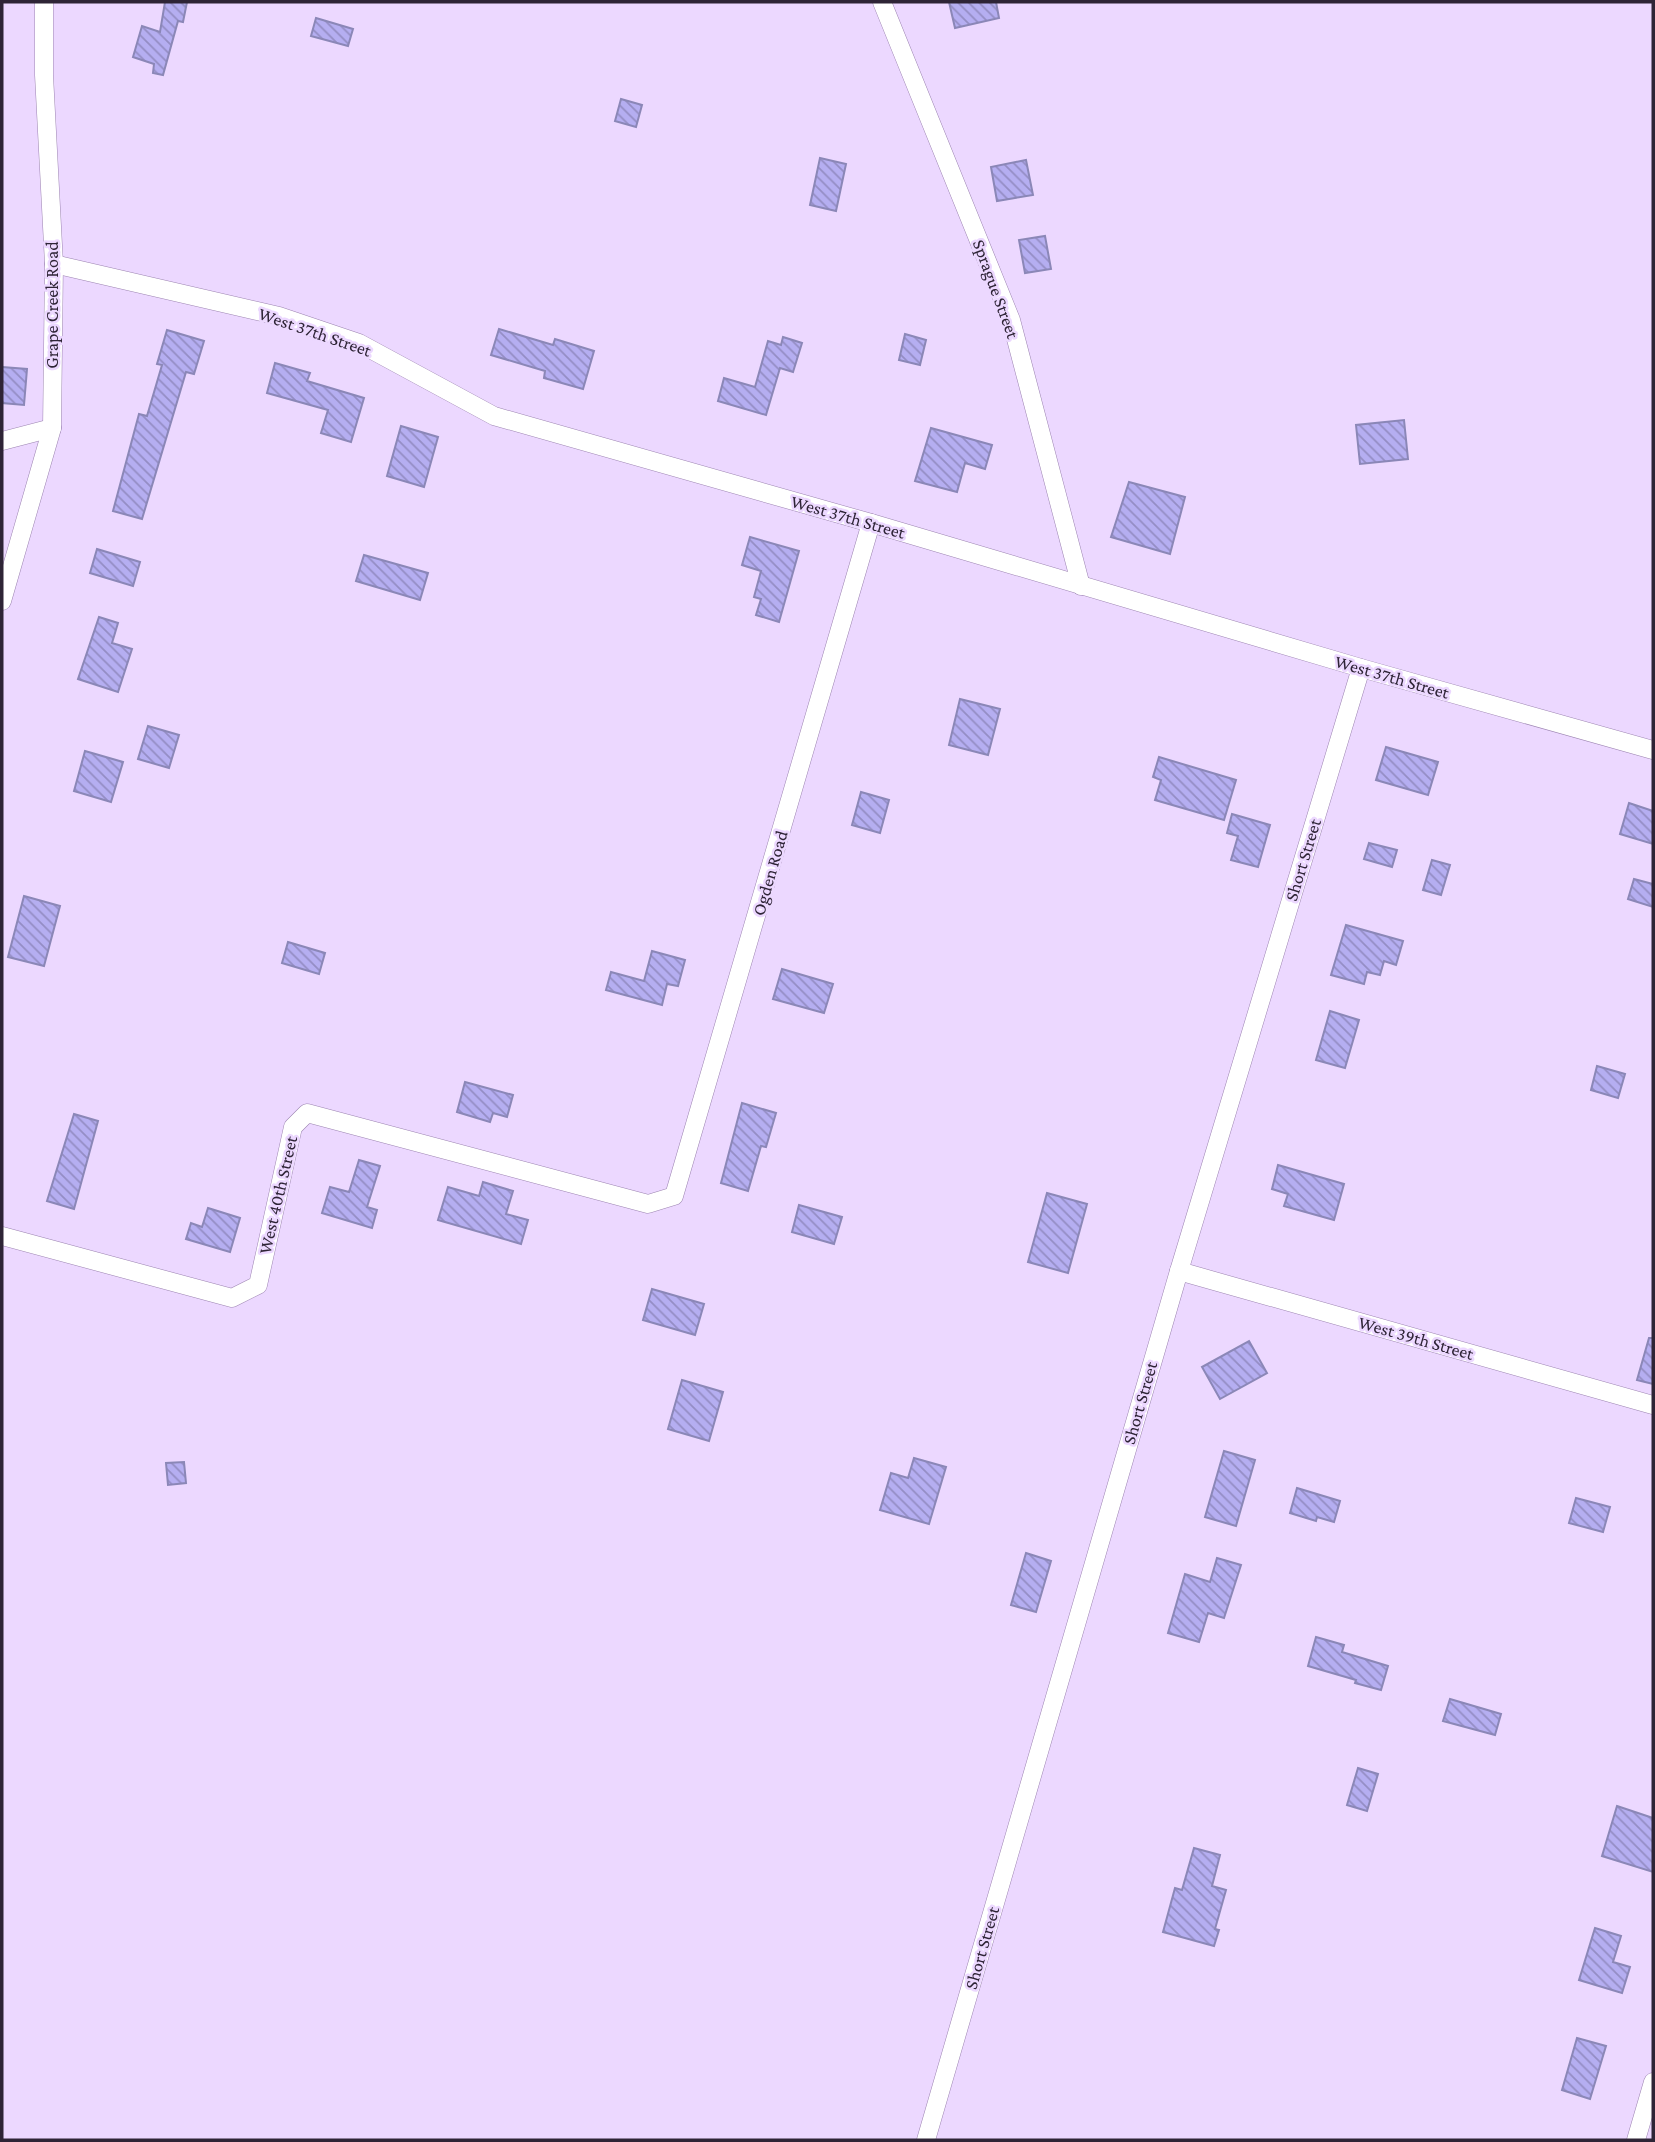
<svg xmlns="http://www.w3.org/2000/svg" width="1655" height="2142" viewBox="0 0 1655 2142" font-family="'Crimson Pro',serif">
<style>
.building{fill:url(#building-back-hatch);stroke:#8b87b7;stroke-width:2}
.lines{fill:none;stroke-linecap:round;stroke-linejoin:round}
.minor-casing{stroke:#9c84b1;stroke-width:19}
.minor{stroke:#fff;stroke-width:18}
.labels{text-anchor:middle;stroke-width:5;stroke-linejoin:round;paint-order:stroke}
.street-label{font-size:18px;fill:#2e2436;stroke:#ecd8ff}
</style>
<defs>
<pattern id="building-back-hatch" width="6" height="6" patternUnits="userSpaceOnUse" patternTransform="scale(1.75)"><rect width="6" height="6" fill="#b5aef1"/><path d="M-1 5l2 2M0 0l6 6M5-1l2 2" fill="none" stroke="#948dc4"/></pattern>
</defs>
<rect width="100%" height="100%" fill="#ecd8ff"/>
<g class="building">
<polygon points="165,2 187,2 183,22 178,21 163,75 153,73 154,64 133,57 142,26 160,32"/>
<polygon points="949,2 996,2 999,18 955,28"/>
<polygon points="316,18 353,29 348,46 311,36"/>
<polygon points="621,99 642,105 636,127 615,121"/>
<polygon points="820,158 846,164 836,211 810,205"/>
<polygon points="1026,160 1033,195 997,201 991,167"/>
<polygon points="1045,236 1051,269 1025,273 1019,240"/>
<polygon points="499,329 553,345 555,339 594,351 583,389 544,378 545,371 491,355"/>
<polygon points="167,330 204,341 194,374 186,372 142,519 113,511 139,414 147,416 162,365 157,364"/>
<polygon points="905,334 926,340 920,365 899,360"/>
<polygon points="783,337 802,343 793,372 780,368 766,415 718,401 724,378 755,387 768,341 781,345"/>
<polygon points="275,363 310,373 307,381 364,398 351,442 321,433 328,410 267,393"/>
<polygon points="2,367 27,369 24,405 2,403"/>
<polygon points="1404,420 1408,459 1360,464 1356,425"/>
<polygon points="401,426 438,437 424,487 387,476"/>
<polygon points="931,428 992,445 985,469 965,463 957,492 915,481"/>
<polygon points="1129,482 1185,497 1170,554 1111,537"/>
<polygon points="750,537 799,551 779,622 756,615 761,599 754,597 761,571 742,565"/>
<polygon points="97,549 140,562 133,586 90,573"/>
<polygon points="364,555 428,573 420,600 356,581"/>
<polygon points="99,617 118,623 112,643 132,649 118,692 78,679"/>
<polygon points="960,699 1000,709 988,755 949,745"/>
<polygon points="148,726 179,735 169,768 138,759"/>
<polygon points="1386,747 1438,762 1428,795 1376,780"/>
<polygon points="85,751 123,762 111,802 74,791"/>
<polygon points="1159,757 1236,780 1224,820 1155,800 1161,780 1153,777"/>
<polygon points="861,792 889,800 880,833 852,825"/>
<polygon points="1629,803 1653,811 1653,844 1620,834"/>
<polygon points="1232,814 1270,825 1258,867 1231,860 1238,836 1227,833"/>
<polygon points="1369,843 1397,850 1392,867 1364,859"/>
<polygon points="1432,860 1450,865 1441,895 1423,890"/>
<polygon points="1634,879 1653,884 1653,907 1628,899"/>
<polygon points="24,896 60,906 44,966 8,957"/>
<polygon points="1346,925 1403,941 1396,965 1384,961 1380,975 1367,972 1364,984 1331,975"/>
<polygon points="288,942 325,953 319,974 282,963"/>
<polygon points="652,951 685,960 678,986 667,984 662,1005 606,990 611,972 644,981"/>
<polygon points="782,969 833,984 824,1013 773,999"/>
<polygon points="1330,1011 1359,1020 1345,1068 1316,1060"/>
<polygon points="1597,1066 1625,1074 1618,1098 1591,1090"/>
<polygon points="465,1082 513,1095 507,1117 493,1113 490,1122 457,1112"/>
<polygon points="742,1103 776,1113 766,1147 761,1146 748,1191 721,1183"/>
<polygon points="74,1114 98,1121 74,1209 47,1201"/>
<polygon points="359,1160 380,1166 367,1207 377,1210 372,1228 322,1213 330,1187 349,1192"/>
<polygon points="1278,1165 1344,1184 1334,1220 1284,1206 1288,1194 1272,1189"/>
<polygon points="483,1182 513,1191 506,1214 528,1220 521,1244 438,1220 448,1187 479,1196"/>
<polygon points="1047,1193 1087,1204 1068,1273 1028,1262"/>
<polygon points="799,1205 842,1217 834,1244 792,1232"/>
<polygon points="208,1208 240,1218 230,1252 186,1239 191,1223 202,1227"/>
<polygon points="652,1289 704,1304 695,1335 643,1320"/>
<polygon points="1649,1338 1653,1338 1653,1384 1637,1380"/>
<polygon points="1249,1341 1267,1373 1220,1399 1202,1367"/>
<polygon points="682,1380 723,1392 709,1441 668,1429"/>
<polygon points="1224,1451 1255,1460 1236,1526 1205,1517"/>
<polygon points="914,1458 946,1467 929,1524 880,1510 891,1473 908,1478"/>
<polygon points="184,1462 186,1483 168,1485 166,1463"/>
<polygon points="1297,1488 1340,1501 1334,1522 1317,1517 1316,1521 1290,1513"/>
<polygon points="1576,1498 1610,1507 1603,1532 1569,1523"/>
<polygon points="1026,1553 1051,1561 1036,1612 1011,1605"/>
<polygon points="1217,1558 1241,1565 1224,1618 1208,1613 1199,1642 1168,1633 1185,1574 1210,1582"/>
<polygon points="1316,1637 1344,1645 1342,1652 1388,1666 1381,1690 1355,1683 1356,1680 1308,1666"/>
<polygon points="1450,1699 1501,1714 1495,1735 1443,1721"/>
<polygon points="1358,1768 1378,1774 1367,1811 1347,1805"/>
<polygon points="1617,1806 1653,1818 1653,1872 1602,1856"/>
<polygon points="1194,1848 1220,1855 1212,1886 1226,1890 1215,1929 1219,1930 1214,1946 1163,1932 1175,1888 1182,1890"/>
<polygon points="1595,1928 1621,1936 1613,1962 1630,1967 1622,1993 1579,1980"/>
<polygon points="1577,2038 1606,2046 1590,2099 1562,2090"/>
</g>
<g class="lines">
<g class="minor-casing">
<g id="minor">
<polyline points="882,2 1011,320 1081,586"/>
<polyline points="54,264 279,316 359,343 494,416 871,523 1361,668 1653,750"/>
<polyline points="2,441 52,428"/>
<polyline points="2,601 52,428 54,264 44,75 44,2"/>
<polyline points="2,1236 232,1298 258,1285 293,1127 307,1113 648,1204 674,1196 871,523"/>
<polyline points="1179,1271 1653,1405"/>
<polyline points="926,2140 1179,1271 1361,668"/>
<polyline points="1636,2140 1653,2082"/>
</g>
</g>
<use href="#minor" class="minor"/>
</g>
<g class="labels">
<g class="street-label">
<text transform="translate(996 289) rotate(70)" y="6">Sprague Street</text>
<text transform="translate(52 305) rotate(-90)" y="6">Grape Creek Road</text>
<text transform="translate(315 332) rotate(19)" y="6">West 37th Street</text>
<text transform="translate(848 517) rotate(16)" y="6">West 37th Street</text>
<text transform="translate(1392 677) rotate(16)" y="6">West 37th Street</text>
<text transform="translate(1303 860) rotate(-73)" y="6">Short Street</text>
<text transform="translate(770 873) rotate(-74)" y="6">Ogden Road</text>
<text transform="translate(278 1195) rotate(-77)" y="6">West 40th Street</text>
<text transform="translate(1416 1338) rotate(16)" y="6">West 39th Street</text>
<text transform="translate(1140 1403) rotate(-74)" y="6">Short Street</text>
<text transform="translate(982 1948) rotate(-74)" y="6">Short Street</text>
</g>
</g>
<rect width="1655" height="2142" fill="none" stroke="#2e2436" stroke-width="7"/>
</svg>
